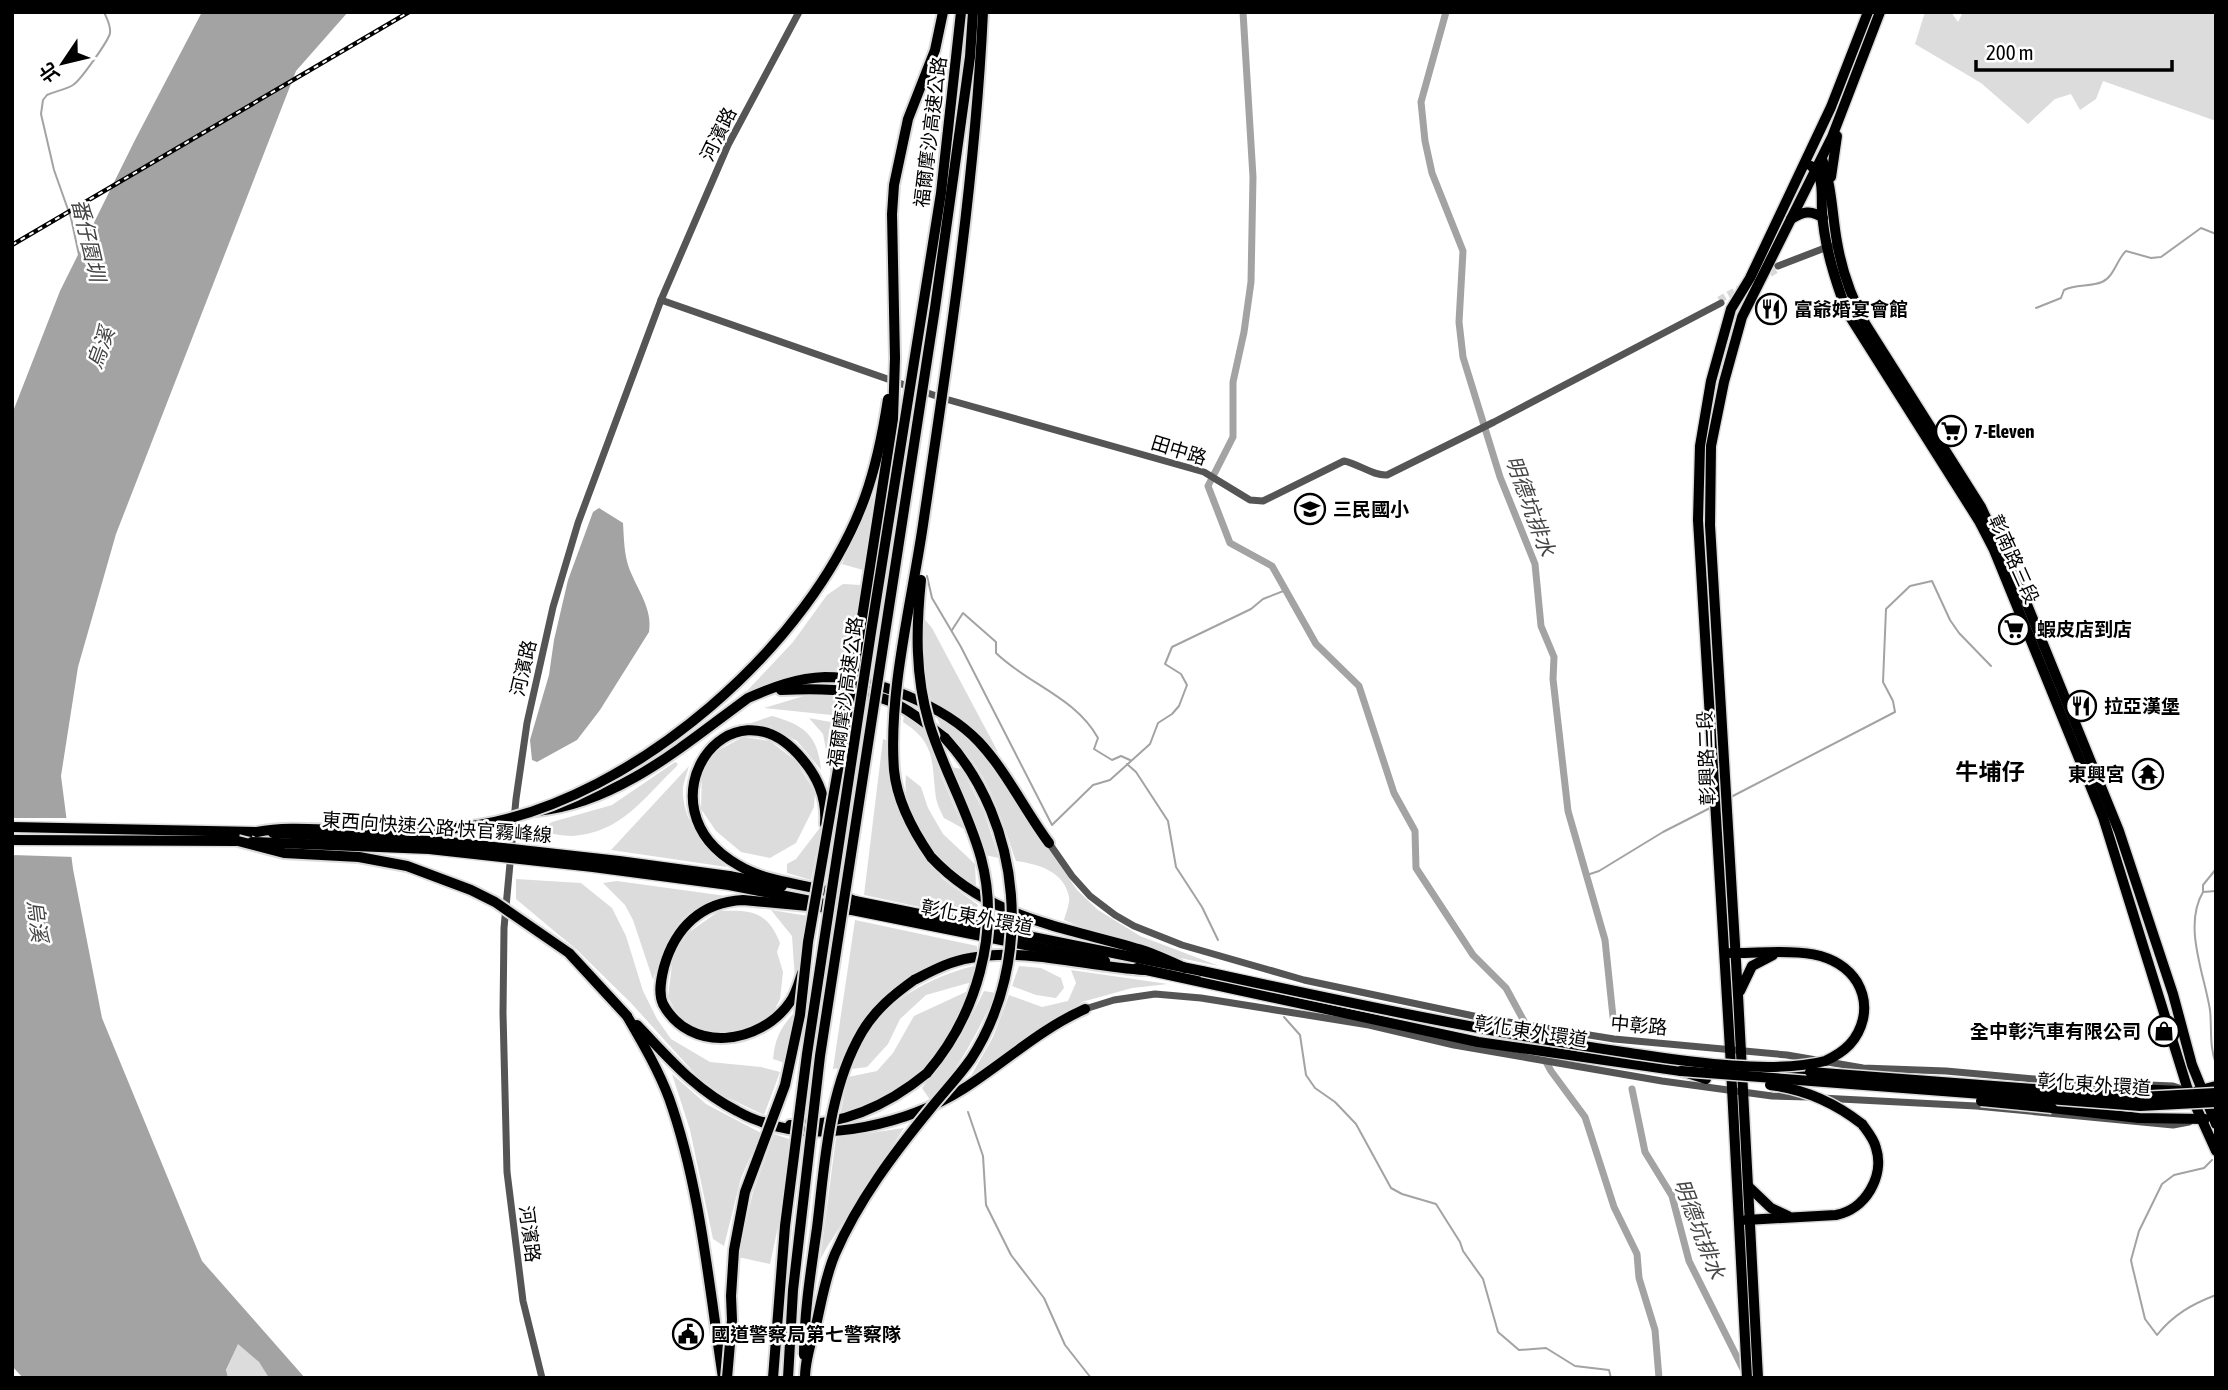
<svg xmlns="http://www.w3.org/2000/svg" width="2228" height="1390" viewBox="0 0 2228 1390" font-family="'Asap Condensed','Noto Sans TC',sans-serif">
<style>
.green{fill:#dcdcdc}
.water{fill:#a3a3a3}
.pier{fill:#fff}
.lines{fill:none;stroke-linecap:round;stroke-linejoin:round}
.stream{stroke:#a3a3a3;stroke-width:2}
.canal{stroke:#a3a3a3;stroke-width:7}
.tertiary-tunnel{stroke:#d9d9d9;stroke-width:7;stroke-dasharray:7 3.5;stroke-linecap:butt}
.primary-casing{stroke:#dbdbdb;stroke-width:13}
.trunk-casing{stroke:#dbdbdb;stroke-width:13}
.motorway-casing{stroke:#dbdbdb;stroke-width:14}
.tertiary{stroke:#555;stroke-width:7}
.primary{stroke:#000;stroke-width:10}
.trunk{stroke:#000;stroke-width:10}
.motorway{stroke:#000;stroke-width:10}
.rail-casing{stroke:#000;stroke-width:4.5}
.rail{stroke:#fff;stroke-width:2;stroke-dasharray:5;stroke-linecap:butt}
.primary-bridge-casing{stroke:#dbdbdb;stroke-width:13;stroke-linecap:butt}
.trunk-bridge-casing{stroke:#dbdbdb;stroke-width:13;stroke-linecap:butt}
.motorway-bridge-casing{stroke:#dbdbdb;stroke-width:14;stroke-linecap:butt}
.primary-bridge{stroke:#000;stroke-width:10}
.trunk-bridge{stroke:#000;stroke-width:10}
.motorway-bridge{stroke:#000;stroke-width:10}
.labels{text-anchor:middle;stroke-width:5;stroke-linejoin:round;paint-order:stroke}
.street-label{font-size:19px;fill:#000;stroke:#fff}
.poi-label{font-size:19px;font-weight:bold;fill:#000;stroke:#fff;text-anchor:start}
.water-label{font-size:21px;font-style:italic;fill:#444;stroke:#fff}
.quarter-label{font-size:23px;font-weight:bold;fill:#000;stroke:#fff}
</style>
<rect width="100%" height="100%" fill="#fff"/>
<g class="green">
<polygon points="1925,12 1951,12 1958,22 1963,12 2216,12 2216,121 2103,81 2096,99 2080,110 2071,94 2055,99 2028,124 1981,83 1915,44"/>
<polygon points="874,494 863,570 842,564"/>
<polygon points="843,584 861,585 845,675 799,675 745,693 793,642 827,595"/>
<polygon points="922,616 932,628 998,752 932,702 926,687 920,650"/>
<polygon points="814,693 844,696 841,716 764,708"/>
<path d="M937,714L968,737L994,769L1077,890L1098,910L1140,936L1219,966C1165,956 1114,942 1064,920C1066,913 1070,903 1069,897C1064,871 1038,864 1016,861C1004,827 994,790 972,761C961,748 937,731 937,714Z"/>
<path d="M904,715L927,732L942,778L964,829L944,818C941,812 937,804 936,798C931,762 937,744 903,722Z"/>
<path d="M772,716C804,725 818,735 821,770L797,741L769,726L745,725Z"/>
<polygon points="809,718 841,724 833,786 823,734"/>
<polygon points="743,737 770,741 796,761 815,792 814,807 796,843 770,858 741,852 716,831 701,809 702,767 719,750"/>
<polygon points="883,739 888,741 892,793 915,845 943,879 978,905 971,918 864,895"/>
<path d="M675,762L678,764L676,767C642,799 623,832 572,836C562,836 549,833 539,831L552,822L612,805Z"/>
<path d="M689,766C687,773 684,781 683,787C681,819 704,848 727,867L611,850Z"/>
<polygon points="951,767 962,769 984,812 999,858 985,855"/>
<path d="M906,775L921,787L928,808L943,834L975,864L976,887C965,880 952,873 944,864C922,841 902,808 906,775Z"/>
<polygon points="822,825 811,880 787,873 787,864 796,859"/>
<polygon points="516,879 581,883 612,908 626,936 643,991 657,1019 671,1039 710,1062 761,1067 780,1072 764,1115 724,1096 698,1077 631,1003 577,950 516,899"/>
<path d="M617,881L726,896C675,910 669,935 653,980L633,920L625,905L603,883Z"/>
<polygon points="771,910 808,916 801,964 795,980 792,936"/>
<path d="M719,911C752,910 767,911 780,943L777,952L783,972L780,999L773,1013L752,1028L715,1035L687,1023L676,1012L668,997L673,956L688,933Z"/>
<polygon points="855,920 977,946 977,950 891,993 841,1068 833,1069"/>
<path d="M978,965L972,982L926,995L900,1019L888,1044L867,1067L852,1069C857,1057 861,1043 868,1033C893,996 935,975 978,965Z"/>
<polygon points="1019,966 1041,968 1061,978 1064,988 1056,998 1036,995 1012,986"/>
<polygon points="1071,970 1168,984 1132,988 1082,1002 967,1083 993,1037 1009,995 1042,1007 1068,1001 1076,983"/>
<path d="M970,990C945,1064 910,1088 840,1115L848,1077L877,1071L893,1053L914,1016Z"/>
<path d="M984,991L996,993C978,1032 959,1068 931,1101L922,1088L962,1035Z"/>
<path d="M797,1010L785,1063L773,1059C775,1037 782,1025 797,1010Z"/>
<polygon points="672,1074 706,1104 761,1133 741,1178 724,1246 713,1239 690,1130"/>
<polygon points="904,1128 827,1247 820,1260 836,1138"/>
<polygon points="774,1134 789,1139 783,1203 770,1264 738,1257 753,1192"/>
<polygon points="238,1343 259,1362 269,1378 228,1378 226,1371"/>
</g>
<g class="water">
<polygon points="202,12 348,12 296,71 116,534 78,667 61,776 73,869 102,1018 202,1261 305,1378 269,1378 259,1362 238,1344 226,1370 228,1378 23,1378 12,1366 12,414 60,291 136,138"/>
<path d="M599,508L623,523C624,539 624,553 629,568C637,589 653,609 649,632L600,710L577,740L537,762L532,760L530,740L549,675L554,640L568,580L593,512Z"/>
</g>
<polygon class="pier" points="12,818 70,818 75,857 12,855"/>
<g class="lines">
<g class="stream">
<path d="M79,255L71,218L54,170L41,114L43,100L47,95C55,91 65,90 73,85C80,81 109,40 110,33C111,25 107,19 104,12"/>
<path d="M2036,308L2061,298L2064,290C2076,284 2090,287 2102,282C2114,277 2117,259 2126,251L2151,258L2161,257L2201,228L2216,234"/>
<polyline points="927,576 932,598 961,647 1052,825 1093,785 1110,780 1150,744 1158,723 1172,714 1179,706 1187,685 1181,674 1165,664 1172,647 1251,609 1263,599 1286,590"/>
<path d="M952,630L963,613L996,642V653C1029,685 1075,697 1098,738L1094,749L1112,760L1121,756L1130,760"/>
<polyline points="1127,764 1136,772 1168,821 1176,867 1202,907 1218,940"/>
<polyline points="1729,798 1895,712 1893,701 1883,682 1886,609 1910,586 1932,581 1950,620 1959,633 1991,666"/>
<polyline points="1587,875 1599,871 1663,832 1712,807"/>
<polyline points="2203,891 2203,885 2216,869"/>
<path d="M2216,891L2203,892C2183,926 2204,973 2210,1010C2212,1028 2209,1046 2216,1064"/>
<polyline points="1284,1017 1300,1035 1306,1075 1315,1088 1335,1102 1356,1124 1391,1188 1402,1194 1436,1204 1460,1242 1463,1251 1483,1279 1498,1332 1519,1350 1546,1348 1575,1366 1609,1370 1611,1378"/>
<polyline points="968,1112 983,1156 986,1205 1011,1255 1044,1298 1065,1345 1091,1378"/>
<path d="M2212,1160L2204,1168L2174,1175L2162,1184L2139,1231L2131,1260L2132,1265L2145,1319L2157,1335C2173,1315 2192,1304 2216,1295"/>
</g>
<g class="canal">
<polyline points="1243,12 1253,177 1251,282 1244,332 1233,382 1233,437 1208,486 1230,543 1272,566 1316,644 1359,686 1394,793 1415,831 1416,868 1473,955 1506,988 1551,1071 1585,1117 1614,1207 1637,1254 1639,1278 1655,1330 1659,1378"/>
<polyline points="1446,12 1421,102 1425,141 1432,173 1463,251 1459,322 1463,357 1500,477 1535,564 1541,626 1554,657 1553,679 1568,811 1605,940 1613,1017"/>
<polyline points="1632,1089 1645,1152 1672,1196 1689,1261 1746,1375"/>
</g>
<g class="tertiary-tunnel">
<polyline points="1761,279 1779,268"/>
<polyline points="1719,300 1744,286"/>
</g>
<g class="primary-casing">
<g id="primary">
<path d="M1822,159C1832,186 1832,214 1837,242C1842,272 1852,299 1866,325L1981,507L2026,602L2119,831L2173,994L2192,1065L2216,1124"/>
<path d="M1811,166C1825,176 1821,196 1822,211C1824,246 1835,280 1847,312L1979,521L1994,550L2103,817L2187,1087L2216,1151"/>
<polyline points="1831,177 1837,136"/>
<path d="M1791,219C1802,212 1811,209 1823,218"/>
<polyline points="855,901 1202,971"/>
<polyline points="852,910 1105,961"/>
<path d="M1731,953C1772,954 1831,941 1857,982C1864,994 1866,1005 1863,1019C1858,1040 1845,1052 1825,1061"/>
<polyline points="1137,968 1478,1042 1681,1071 1706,1079"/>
<polyline points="1740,991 1752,966 1773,955"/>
<polyline points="1783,1069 1810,1072"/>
<polyline points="2050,1085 2179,1091"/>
<polyline points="2197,1091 2216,1086"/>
<polyline points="2052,1108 2139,1118 2205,1119"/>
<polyline points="1749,1187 1771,1208 1788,1216"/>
<path d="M1746,1220L1836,1215C1865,1210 1885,1176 1876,1148C1874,1139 1867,1131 1862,1124"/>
<polyline points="1747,1378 1730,1049 1698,520 1700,446 1711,381 1731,309 1750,278 1831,107 1868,12"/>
<polyline points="1758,1378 1738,995 1710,525 1711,446 1724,382 1742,317 1832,137 1880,12"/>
</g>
</g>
<g class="trunk-casing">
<g id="trunk">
<polyline points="12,827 257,832"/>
<polyline points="12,840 238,841"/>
<polyline points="729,876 782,886"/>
<polyline points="729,885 821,903"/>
</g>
</g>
<g class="motorway-casing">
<g id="motorway">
<polyline points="895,358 892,214 894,185 908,119 935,50 943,12"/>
<path d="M781,690C816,688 857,688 890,701C910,710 928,725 945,738"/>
<path d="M537,811C618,803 685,744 748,698C773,687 797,678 825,677C874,677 945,706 979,742C1007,772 1025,811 1049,843"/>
<path d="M825,824C827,799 819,779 803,760C730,670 635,807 738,865C766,882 799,883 830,892C838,894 846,898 855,901"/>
<path d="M931,857C990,920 1067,927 1145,951C1159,956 1172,962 1185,968"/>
<path d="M802,973C799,982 796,994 790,1002C760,1045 690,1054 663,1004C658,993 661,979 664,967C675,928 701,902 743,900L852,910"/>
<path d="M914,980C932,971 950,961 970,958C1027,947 1087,967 1145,970"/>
<path d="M627,1016C642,1042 658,1069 669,1098C700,1185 709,1286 723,1378"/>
<path d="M637,1025C669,1058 694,1089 737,1111C746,1116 756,1121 767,1123"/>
<path d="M762,1122C823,1145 909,1123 963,1089C1004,1063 1040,1029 1085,1009"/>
<path d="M790,1125C843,1126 887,1106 927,1073"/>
</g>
</g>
<g class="tertiary">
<polyline points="1778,266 1830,246"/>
<path d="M661,300L942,398L1204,472L1250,500L1263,501L1344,461C1359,464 1373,476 1387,475L1494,422L1721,303"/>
<polyline points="1049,843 1072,876 1090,896 1115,915 1134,926 1182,945 1304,980 1483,1018 1614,1039 1787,1055 1863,1068 1946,1071 2056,1081"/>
<polyline points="1085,1009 1114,1000 1155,994 1201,998 1369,1025 1454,1045 1662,1081 1772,1096 1809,1097"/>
<polyline points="2149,1085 2173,1086 2182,1089"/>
<polyline points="1821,1098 1976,1106 2173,1125 2189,1122"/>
<polyline points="542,1378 523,1301 507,1172 503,1013 504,928 516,799 527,723 553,607 578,523 661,300 728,145 799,12"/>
</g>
<use href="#primary" class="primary"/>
<use href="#trunk" class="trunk"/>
<use href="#motorway" class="motorway"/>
<g class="rail-casing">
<polyline id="rail" points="12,245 409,12"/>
</g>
<use href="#rail" class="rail"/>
<g class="primary-bridge-casing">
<g id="primary-bridge">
<path d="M1202,971C1344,1002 1486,1032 1630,1053C1684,1061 1772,1075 1825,1061"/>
<polyline points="1681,1071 2140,1106 2216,1102"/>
<polyline points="1810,1072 2140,1097 2216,1093"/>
<path d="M1770,1085C1804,1089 1835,1103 1862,1124"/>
<polyline points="1981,1101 2052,1108"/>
</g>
</g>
<g class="trunk-bridge-casing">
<g id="trunk-bridge">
<polyline points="273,833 449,842 619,861 729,876"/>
<polyline points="252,842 429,849 593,867 729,885"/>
</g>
</g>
<g class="motorway-bridge-casing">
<g id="motorway-bridge">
<path d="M921,580C916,628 915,675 929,723C943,769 968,811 981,858C1001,932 976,1016 927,1073"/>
<path d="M257,832C283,827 309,829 336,830C383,831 432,833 479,825C634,799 812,645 865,497C876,466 883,432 888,399"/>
<polyline points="238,841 284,853 359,857 407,866 471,890 495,902 569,953 627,1016"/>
<path d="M931,857C913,831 897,802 894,770C888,690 913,597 924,518C949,350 975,181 983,12"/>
<path d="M804,1355C804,1313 811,1270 817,1228C825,1163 828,1090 862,1032C875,1010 893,995 914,980"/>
<polyline points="727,1378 732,1320 731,1296 734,1250 745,1192 785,1085 800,1015 808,942 841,752 893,419 895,358"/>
<polyline points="773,1378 785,1226 807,1054 871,632 941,193 961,12"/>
<polyline points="788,1378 793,1290 820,1056 935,308 970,57 973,12"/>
<path d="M805,1378C805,1359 812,1339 817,1321C822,1298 826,1275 835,1254C858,1201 894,1153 931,1108C944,1092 959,1076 971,1059C1034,962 1023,823 945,738"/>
</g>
</g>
<use href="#primary-bridge" class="primary-bridge"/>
<use href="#trunk-bridge" class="trunk-bridge"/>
<use href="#motorway-bridge" class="motorway-bridge"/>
</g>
<defs>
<g id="restaurant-ring" transform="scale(1.575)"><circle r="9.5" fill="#fff" stroke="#000" stroke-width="1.5"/><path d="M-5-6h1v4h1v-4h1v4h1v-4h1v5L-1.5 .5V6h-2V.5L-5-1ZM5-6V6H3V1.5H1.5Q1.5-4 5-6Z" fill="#000"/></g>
<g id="supermarket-ring" transform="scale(1.575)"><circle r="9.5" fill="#fff" stroke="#000" stroke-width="1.5"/><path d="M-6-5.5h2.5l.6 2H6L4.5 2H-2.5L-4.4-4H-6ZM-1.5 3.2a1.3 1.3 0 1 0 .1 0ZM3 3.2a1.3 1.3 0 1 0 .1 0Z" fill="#000"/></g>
<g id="school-ring" transform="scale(1.575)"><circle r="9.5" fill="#fff" stroke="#000" stroke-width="1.5"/><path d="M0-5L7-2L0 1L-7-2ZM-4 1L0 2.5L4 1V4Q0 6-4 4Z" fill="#000"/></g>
<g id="temple-ring" transform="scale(1.575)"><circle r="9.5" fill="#fff" stroke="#000" stroke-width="1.5"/><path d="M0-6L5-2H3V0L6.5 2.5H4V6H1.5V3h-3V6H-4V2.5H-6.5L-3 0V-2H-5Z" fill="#000"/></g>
<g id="shop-ring" transform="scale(1.575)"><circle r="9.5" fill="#fff" stroke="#000" stroke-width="1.5"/><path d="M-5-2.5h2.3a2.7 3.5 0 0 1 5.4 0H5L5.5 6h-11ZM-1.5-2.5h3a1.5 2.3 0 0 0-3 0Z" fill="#000"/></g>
<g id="civic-ring" transform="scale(1.575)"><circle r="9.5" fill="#fff" stroke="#000" stroke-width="1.5"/><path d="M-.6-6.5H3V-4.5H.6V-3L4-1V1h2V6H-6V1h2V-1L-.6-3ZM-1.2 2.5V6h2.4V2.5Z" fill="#000"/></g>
</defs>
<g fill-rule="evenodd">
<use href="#restaurant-ring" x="1771" y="309"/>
<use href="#supermarket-ring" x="1951" y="431"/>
<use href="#school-ring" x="1310" y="509"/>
<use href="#supermarket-ring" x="2014" y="629"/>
<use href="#restaurant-ring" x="2081" y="706"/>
<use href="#temple-ring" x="2148" y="774"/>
<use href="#shop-ring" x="2164" y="1031"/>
<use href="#civic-ring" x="688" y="1334"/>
</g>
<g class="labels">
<g class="street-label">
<text transform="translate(930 132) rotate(-83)" y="7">福爾摩沙高速公路</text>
<text transform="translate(718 134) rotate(-64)" y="7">河濱路</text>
<text transform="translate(1179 450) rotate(17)" y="7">田中路</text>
<text transform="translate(2014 559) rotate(66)" y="7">彰南路三段</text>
<text transform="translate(523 668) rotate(-77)" y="7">河濱路</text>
<text transform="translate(845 692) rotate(-82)" y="7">福爾摩沙高速公路</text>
<text transform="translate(1706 758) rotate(-92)" y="7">彰興路二段</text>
<text transform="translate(437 827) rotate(4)" y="7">東西向快速公路 快官霧峰線</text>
<text transform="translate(977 917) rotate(11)" y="7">彰化東外環道</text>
<text transform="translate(1639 1025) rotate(5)" y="7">中彰路</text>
<text transform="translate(1531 1031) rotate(9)" y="7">彰化東外環道</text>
<text transform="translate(2094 1084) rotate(4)" y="7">彰化東外環道</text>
<text transform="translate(530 1234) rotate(83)" y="7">河濱路</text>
</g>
<g class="poi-label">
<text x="1794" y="316">富爺婚宴會館</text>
<text x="1974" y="438">7-Eleven</text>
<text x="1333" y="516">三民國小</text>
<text x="2037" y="636">蝦皮店到店</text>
<text x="2104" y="713">拉亞漢堡</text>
<text x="2125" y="781" text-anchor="end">東興宮</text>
<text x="2141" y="1038" text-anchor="end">全中彰汽車有限公司</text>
<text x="711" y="1341">國道警察局第七警察隊</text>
</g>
<g class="water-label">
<text transform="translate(88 240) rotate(77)" y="7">番仔園圳</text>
<text transform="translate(101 348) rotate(-70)" y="7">烏溪</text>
<text transform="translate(1530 506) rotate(70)" y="7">明德坑排水</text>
<text transform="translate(37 921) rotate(83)" y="7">烏溪</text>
<text transform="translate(1699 1229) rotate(69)" y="7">明德坑排水</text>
</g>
<g class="quarter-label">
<text x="1990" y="780">牛埔仔</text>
</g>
</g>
<rect width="2228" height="1390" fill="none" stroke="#000000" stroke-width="28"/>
<g transform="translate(63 63) rotate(235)" stroke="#ffffff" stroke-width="5" paint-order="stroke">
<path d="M0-5L12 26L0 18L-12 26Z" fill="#000000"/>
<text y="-10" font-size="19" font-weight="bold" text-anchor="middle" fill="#000000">北</text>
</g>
<path d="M1976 60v10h196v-10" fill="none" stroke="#000000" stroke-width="3.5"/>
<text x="1986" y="60" font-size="21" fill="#000000" stroke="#ffffff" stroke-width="5" paint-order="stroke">200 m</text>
</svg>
